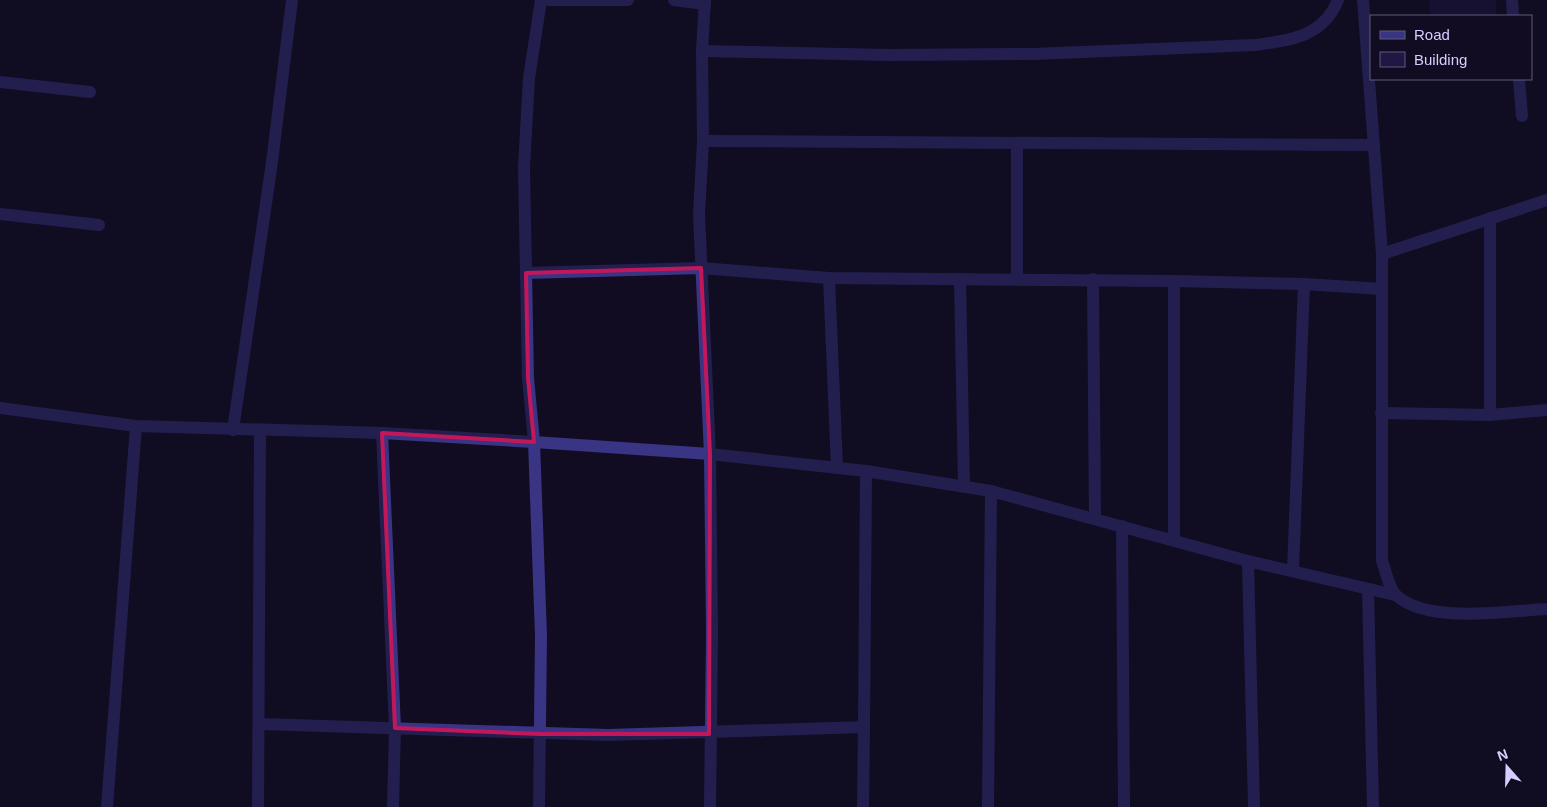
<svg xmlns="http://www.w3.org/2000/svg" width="1547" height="807" viewBox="0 0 1547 807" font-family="Helvetica,sans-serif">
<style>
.building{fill:#211744}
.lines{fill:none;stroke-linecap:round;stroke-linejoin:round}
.minor{stroke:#393484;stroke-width:12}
.marked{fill:none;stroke:#c2185b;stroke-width:4;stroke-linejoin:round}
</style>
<rect width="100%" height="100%" fill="#110c22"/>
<polygon class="building" points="1429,0 1496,0 1496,16 1430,16"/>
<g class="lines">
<g class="minor">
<polyline points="674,0 705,4"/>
<polyline points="705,0 702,51 703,141 699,215 710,454 712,633 710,807"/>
<path d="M1363,0L1382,254V561C1386,571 1389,590 1397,596C1429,624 1506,611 1547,609"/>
<polyline points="1512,0 1513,16"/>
<path d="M702,51L889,55L1033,54L1255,45C1290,40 1323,37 1338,0"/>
<polyline points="1519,79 1522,116"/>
<polyline points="0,82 90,92"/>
<polyline points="703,141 1374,145"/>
<polyline points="1017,143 1017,280"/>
<polyline points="0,214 99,225"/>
<polyline points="1490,218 1490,415"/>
<polyline points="1382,254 1547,200"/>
<polyline points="526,273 701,268 829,278 1174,281 1304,284 1382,289"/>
<polyline points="829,278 837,468"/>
<polyline points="960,279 964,487"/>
<polyline points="1093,279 1095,519"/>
<polyline points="0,408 136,426 382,433 534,442 710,454 866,471 991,491 1248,561 1395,595"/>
<polyline points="1381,413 1490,415 1547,410"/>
<polyline points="233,430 272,162 292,0"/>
<polyline points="382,433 395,728 393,807"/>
<polyline points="1122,526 1124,807"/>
<polyline points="1174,540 1174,281"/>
<polyline points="1248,561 1254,807"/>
<polyline points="1293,571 1304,284"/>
<polyline points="1368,589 1373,807"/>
<polyline points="260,724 608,735 864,727 863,807"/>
<polyline points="864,727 866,471"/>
<polyline points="107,807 136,426"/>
<polyline points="258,807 260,431"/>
<polyline points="539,807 541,636 534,442 528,378 524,167 529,78 541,0 628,0"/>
<polyline points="988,807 991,491"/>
</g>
</g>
<path d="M0 0H1547V807H0ZM701,268L710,454L709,734H540L395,728L382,433L534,442L528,378L526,273Z" fill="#110c22" fill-opacity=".55" fill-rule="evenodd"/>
<path class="marked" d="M701,268L710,454L709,734H540L395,728L382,433L534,442L528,378L526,273Z"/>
<rect x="1370" y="15" width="162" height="65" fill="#110c22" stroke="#5f5a7a"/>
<rect x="1380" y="31" width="25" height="8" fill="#393484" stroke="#5f5a7a"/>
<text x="1414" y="40" font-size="15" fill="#d5ceff">Road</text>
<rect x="1380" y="52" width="25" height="15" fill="#211744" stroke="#5f5a7a"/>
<text x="1414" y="65" font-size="15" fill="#d5ceff">Building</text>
<g transform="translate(1507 767) rotate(340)" stroke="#110c22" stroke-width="4" paint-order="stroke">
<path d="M0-4L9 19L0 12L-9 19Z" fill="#d5ceff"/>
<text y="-8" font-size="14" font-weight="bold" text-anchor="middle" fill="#d5ceff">N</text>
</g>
</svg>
